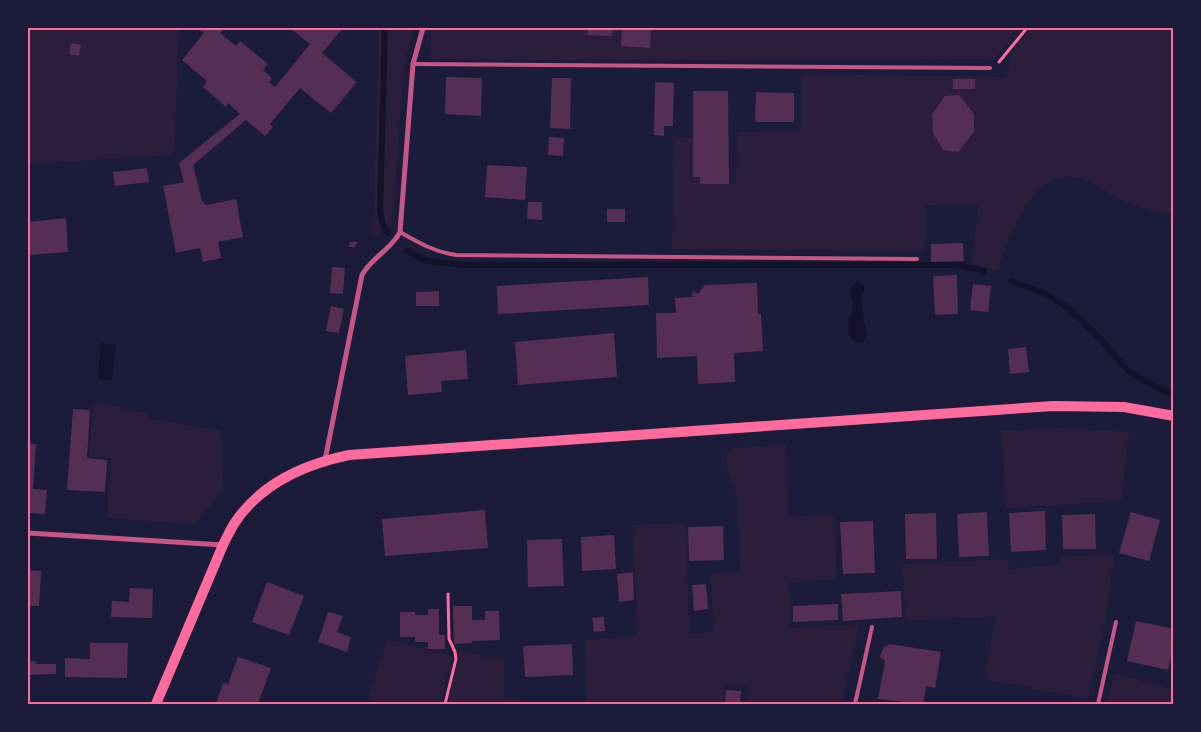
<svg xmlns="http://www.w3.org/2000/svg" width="1201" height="732" viewBox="0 0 1201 732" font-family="'Sofia Sans Condensed',sans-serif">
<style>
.green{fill:#2a1e3b}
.water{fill:#12122b}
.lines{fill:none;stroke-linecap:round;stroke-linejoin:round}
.stream{stroke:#12122b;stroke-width:6}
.building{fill:#542f53}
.path{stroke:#ff6b9d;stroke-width:3}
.service{stroke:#c65784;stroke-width:4}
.minor{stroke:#c65784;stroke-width:5}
.secondary{stroke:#ff6b9d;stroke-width:10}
.neatline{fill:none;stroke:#ff6b9d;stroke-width:2}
</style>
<rect width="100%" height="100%" fill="#1b1b3a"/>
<g class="green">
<polygon points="28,28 179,28 174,155 28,164"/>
<polygon points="379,28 414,28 404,65 393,215 389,228 373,239"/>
<polygon points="431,28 1022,28 995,59 496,60 430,59"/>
<path d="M1031,28H1173V215C1156,212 1138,207 1122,200C1106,193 1092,179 1074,177C1032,171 1007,239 997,271L972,263L978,206L926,205L925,251L672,249L674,138H693V177H700V184H736L737,132L801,131V74L1006,77L1012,52Z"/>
<polygon points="93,402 151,414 150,419 221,431 223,489 196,524 107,518 111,458 89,457"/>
<polygon points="1059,428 1129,432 1121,501 1006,508 1002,431"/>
<polygon points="786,444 788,517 834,514 837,579 789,583 790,628 859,624 841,704 748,704 750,687 726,684 723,704 587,704 585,640 638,636 632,525 686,523 689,633 713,632 711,574 740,572 738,498 726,463 727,454 732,449"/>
<polygon points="1114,554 1106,614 1088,699 984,679 996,616 905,621 903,564 1008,559 1009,569 1060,565 1060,557"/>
<polygon points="388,639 452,657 441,704 386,704 368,699"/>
<polygon points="460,652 504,660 504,697 521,700 520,704 448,704"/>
<polygon points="1114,674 1173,689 1173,704 1119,704 1108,702"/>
</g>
<g class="water">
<path d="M859,281L865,286L861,299L864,322L867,335L863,342C848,345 848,332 849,321C849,317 852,314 853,310C854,299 846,294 855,283Z"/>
<polygon points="101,343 116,345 112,380 98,378"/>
</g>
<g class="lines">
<g class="stream">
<polyline points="385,28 380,209 382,222 388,233"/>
<polyline points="407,251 427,261 466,265 958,265 984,271"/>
<polyline points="1011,281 1044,293 1068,308 1102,341 1129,372 1166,392 1174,394"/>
</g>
</g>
<g class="building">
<polygon points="197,28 224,28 220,33 236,46 240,41 268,64 263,70 272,78 269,82 275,87 310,44 290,28 343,28 322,53 357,82 331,113 300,88 270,124 273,127 265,136 246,120 193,165 202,201 206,205 236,199 243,237 218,242 221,258 203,262 200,248 176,253 163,186 184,182 179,163 240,114 228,103 226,107 203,87 207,81 182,60 204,33"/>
<polygon points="588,28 651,28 650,48 621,46 622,30 613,29 612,36 587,35"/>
<polygon points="71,43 81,45 79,56 69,54"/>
<polygon points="446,77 482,78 481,116 445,114"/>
<polygon points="552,78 571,78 570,129 550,128"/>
<rect x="953" y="79" width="22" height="10"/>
<polygon points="655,82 674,83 673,126 664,126 664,136 654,135"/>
<polygon points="693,91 728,91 729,184 700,184 700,177 693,177"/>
<polygon points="756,92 794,93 794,122 755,122"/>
<polygon points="959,95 974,114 974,132 958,152 943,150 933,133 932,114 945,96"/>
<polygon points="549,137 564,138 563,156 548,155"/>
<polygon points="487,165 527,167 525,200 485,197"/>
<polygon points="147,168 149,182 115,186 113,172"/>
<polygon points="528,202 542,202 542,220 527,219"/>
<rect x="607" y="209" width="18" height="13"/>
<polygon points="66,218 68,252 28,255 28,222"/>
<polygon points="350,242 357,242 357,245 355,244 355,247 349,247"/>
<polygon points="963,243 964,261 931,262 931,244"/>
<polygon points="332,267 345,268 343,294 330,293"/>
<polygon points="957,275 958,314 935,315 933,276"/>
<polygon points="648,277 649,305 498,314 497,286"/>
<polygon points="757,283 758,314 761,314 763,351 734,353 735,382 698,384 697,356 657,358 656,313 676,313 675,298 694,297 691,295 694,291 698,294 705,285"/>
<polygon points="973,284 991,286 988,312 970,310"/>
<polygon points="439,291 439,306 416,306 416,292"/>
<polygon points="331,306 344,309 339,333 326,331"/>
<polygon points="614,333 617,377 518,385 515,342"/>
<polygon points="1026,347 1029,372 1010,374 1008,349"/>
<polygon points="466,350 468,379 441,381 442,392 408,395 405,356"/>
<polygon points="73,409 90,410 87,458 107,460 105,492 67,490"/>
<polygon points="28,443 36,444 33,489 47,490 45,514 28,513"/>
<polygon points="485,510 488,548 385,556 382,519"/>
<polygon points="1045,511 1046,550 1011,552 1009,513"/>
<polygon points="987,512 989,556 959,557 957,514"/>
<polygon points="1131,512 1160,520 1149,561 1119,553"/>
<polygon points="936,513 937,559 906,559 905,514"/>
<polygon points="1095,514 1096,549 1063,549 1062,515"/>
<polygon points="873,521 875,573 843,574 840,522"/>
<polygon points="723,526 724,560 689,561 688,527"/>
<polygon points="614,535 616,569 582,571 581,537"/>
<polygon points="562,539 564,586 528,587 527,540"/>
<polygon points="28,570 41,571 39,606 28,606"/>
<polygon points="633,572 634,600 619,602 617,574"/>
<polygon points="267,582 304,596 289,635 252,622"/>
<polygon points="706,584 708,609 694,611 692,585"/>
<polygon points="130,588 153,589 152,618 111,617 112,601 129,602"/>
<polygon points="901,591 902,617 843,621 841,594"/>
<polygon points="838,604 838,620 793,622 793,606"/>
<polygon points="453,606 472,606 472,620 485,620 485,611 499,611 500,640 472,641 472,643 454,644"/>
<polygon points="428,609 439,609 439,635 445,635 445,649 428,649 428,642 415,642 415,637 400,637 400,612 415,612 415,615 428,615"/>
<polygon points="328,612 343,616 337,632 351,637 347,652 318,642"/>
<polygon points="604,617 605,631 594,632 592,618"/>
<polygon points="1136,621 1174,629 1174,645 1168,670 1127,661"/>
<polygon points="90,643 128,643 127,678 65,677 65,658 90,659"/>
<polygon points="572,644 573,675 525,677 523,646"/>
<polygon points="890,644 941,652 935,688 926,686 923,704 878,699 885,661 880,657 883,648"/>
<polygon points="238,657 271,668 258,704 216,704 223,683 228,684"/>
<polygon points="36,661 36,664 56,664 56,674 28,675 28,662"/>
<polygon points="726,690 741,691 740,704 725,704"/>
</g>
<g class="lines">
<g class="path">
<polyline points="999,62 1027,28"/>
<polyline points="445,704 456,659 455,652 449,639 448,594"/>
</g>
<g class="service">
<polyline points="413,64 990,68"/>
<path d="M400,232C419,243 435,252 456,255L917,259"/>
<polyline points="855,704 872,627"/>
<polyline points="1098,704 1116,622"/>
</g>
<g class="minor">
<path d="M325,460L362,275C372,257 391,250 400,232L413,64L423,28"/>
<polyline points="28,533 223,545"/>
</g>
<path class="secondary" d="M156,704L223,545C227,537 231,528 236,521C262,483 306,464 349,455L1053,406L1124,407L1174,416"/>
</g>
<rect width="1201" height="732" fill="none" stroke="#1b1b3a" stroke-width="58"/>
<rect x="29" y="29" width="1143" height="674" class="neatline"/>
</svg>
